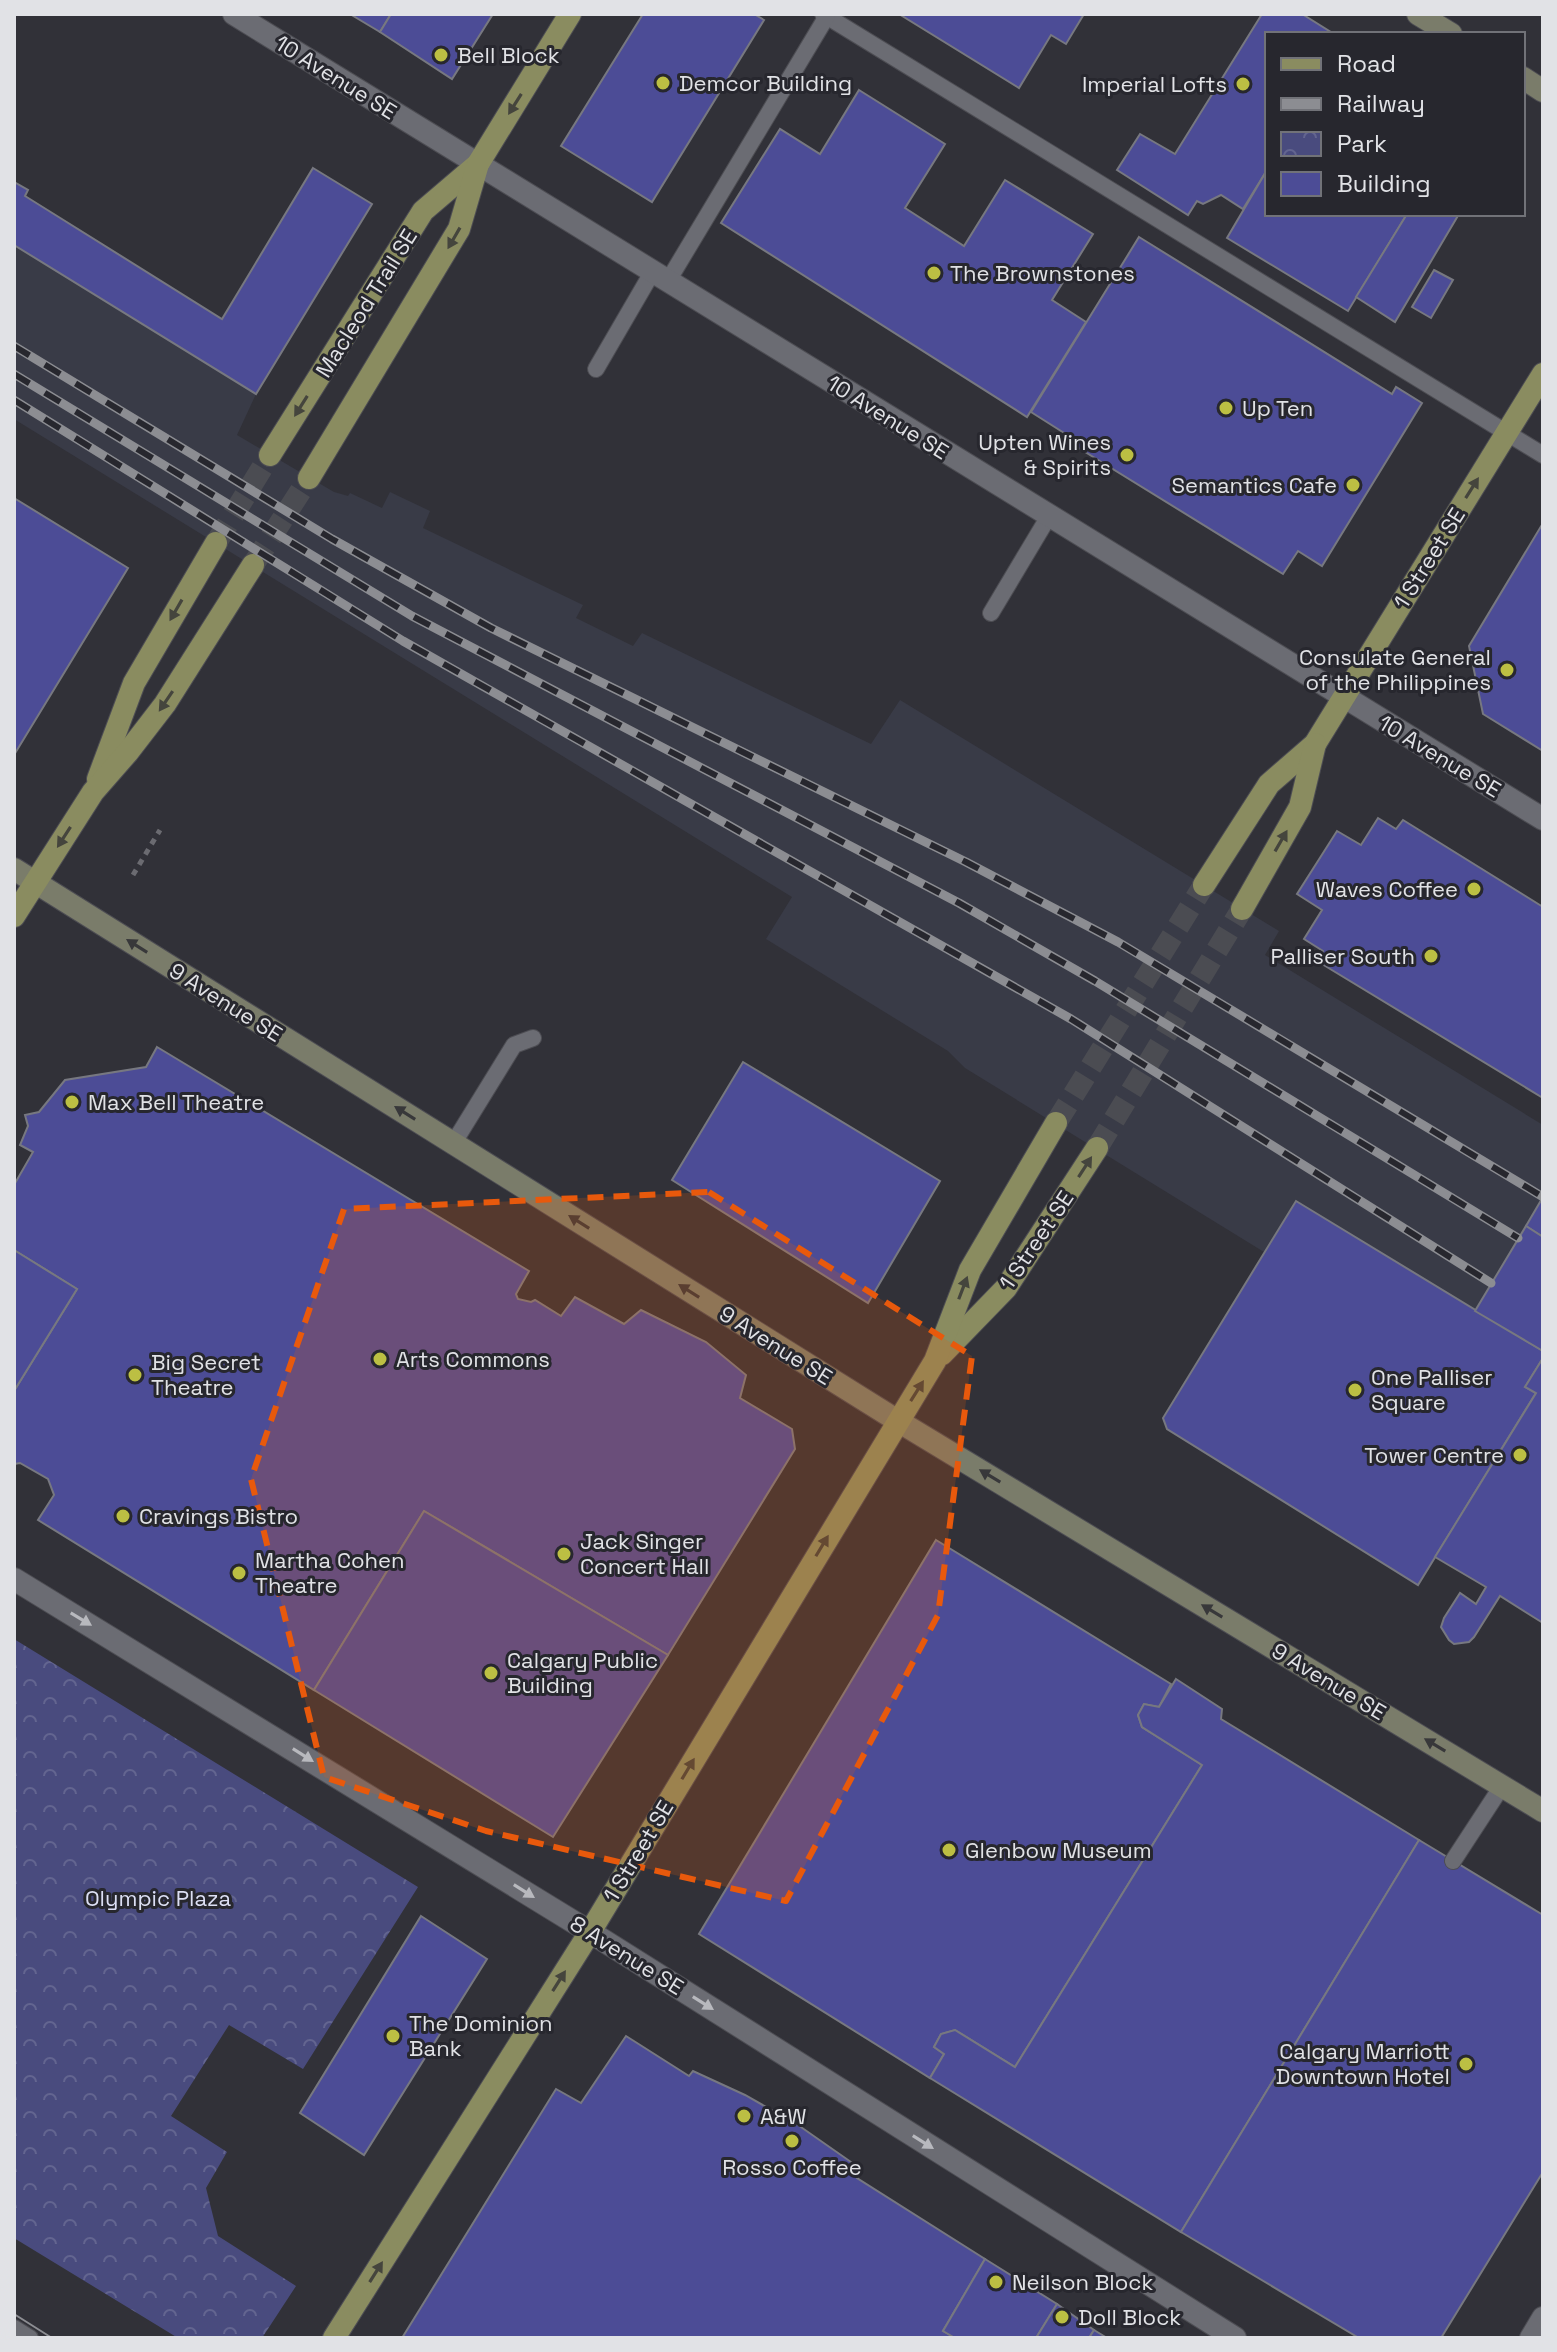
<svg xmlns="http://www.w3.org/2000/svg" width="1557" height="2352" viewBox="0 0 1557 2352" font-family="'Space Grotesk',sans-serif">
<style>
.built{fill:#393b47}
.park{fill:url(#park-crowns)}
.building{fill:#4c4c96;stroke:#777880;stroke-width:2}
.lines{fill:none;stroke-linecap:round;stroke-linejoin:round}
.primary-tunnel{stroke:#4b4c52;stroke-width:22;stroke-dasharray:22 11;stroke-linecap:butt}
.service-casing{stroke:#4d4d53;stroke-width:18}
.pedestrian-casing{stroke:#4d4d53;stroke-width:24}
.minor-casing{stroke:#4d4d53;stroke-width:24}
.tertiary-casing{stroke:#4d4d53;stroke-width:24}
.secondary-casing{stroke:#4d4d53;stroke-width:24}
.primary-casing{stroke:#4d4d53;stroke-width:24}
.path{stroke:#6b6b71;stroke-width:5;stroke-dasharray:6 6;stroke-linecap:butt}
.service{stroke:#6b6c73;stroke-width:16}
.pedestrian{stroke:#6b6c73;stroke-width:22}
.minor{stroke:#6b6c73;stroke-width:22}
.tertiary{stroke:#6b6c73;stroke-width:22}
.secondary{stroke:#7a7c6a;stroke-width:22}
.primary{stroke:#8a8c60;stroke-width:22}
.tram{stroke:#8c8d92;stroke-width:2}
.rail-casing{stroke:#8c8d92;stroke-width:9}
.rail{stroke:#27272e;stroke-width:6;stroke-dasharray:18;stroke-linecap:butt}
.oneway{fill:#45453d}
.oneway2{fill:#38383a}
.oneway3{fill:#b8b9be}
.marked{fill:#e8590c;fill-opacity:0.2;stroke:#e8590c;stroke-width:6;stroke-dasharray:16 10;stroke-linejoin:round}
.poi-dot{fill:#bcbf43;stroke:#27272e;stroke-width:3}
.labels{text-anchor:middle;stroke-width:6;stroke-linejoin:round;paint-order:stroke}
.poi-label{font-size:22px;fill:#e1e2e6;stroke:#27272e;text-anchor:start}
.street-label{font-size:22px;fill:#e1e2e6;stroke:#27272e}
.park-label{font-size:22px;fill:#dcdff4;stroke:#27272e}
</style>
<defs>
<pattern id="park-crowns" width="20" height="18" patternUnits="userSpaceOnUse" patternTransform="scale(2)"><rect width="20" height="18" fill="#494b7e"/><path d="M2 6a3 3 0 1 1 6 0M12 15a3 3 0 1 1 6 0" fill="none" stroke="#636590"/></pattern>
</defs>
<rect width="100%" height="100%" fill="#313138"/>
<polygon class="built" points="14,245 256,394 237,435 334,492 348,496 350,493 382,508 390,492 430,511 423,528 583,605 576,618 633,646 642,633 871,744 900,700 1279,931 1265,955 1543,1125 1543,1351 1296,1201 1264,1252 965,1068 948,1051 766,939 792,897 14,419"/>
<polygon class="park" points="14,1639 418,1887 303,2069 229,2025 171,2116 227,2152 206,2188 218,2236 296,2286 262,2338 178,2338 14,2238"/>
<g class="building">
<polygon points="350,14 391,14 380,32"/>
<polygon points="391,14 493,14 452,79 380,32"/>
<polygon points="643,14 754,14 764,20 652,202 561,146"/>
<polygon points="899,14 1084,14 1066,44 1051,35 1019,88"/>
<polygon points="1262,14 1302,14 1334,34 1267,34 1267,170 1243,209 1221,195 1203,204 1197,201 1188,215 1117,170 1140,134 1175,154"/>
<polygon points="859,90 945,144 905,208 964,246 1005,180 1093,234 1052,300 1086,322 1027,417 721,223 780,129 820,154"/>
<polygon points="313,168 372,204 256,394 14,245 14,182 28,190 25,196 222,319"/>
<polygon points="1267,170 1267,214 1407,214 1348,311 1227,238"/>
<polygon points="1407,214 1459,214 1395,322 1356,297"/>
<polygon points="1139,237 1392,394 1396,387 1422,403 1322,566 1298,551 1283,574 1069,442 1072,438 1031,412"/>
<polygon points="1434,270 1453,280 1431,318 1412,307"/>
<polygon points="14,498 128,568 14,755"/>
<polygon points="1543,523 1543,751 1483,714 1469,646"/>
<polygon points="1378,818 1396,829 1403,820 1543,907 1543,1098 1317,961 1323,951 1304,939 1322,910 1297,894 1337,831 1361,845"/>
<polygon points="157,1047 529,1271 516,1294 518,1299 531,1302 535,1300 561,1316 575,1297 624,1324 641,1310 706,1342 746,1375 740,1398 792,1429 795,1449 668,1655 424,1511 314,1690 38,1520 54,1495 48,1479 20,1463 14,1464 14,1391 77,1289 14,1250 14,1185 33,1152 20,1145 28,1126 25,1115 39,1112 65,1080 146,1067"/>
<polygon points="743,1062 940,1181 868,1303 672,1180"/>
<polygon points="1543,1197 1543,1237 1526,1226"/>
<polygon points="1296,1201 1543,1351 1543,1358 1525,1387 1536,1393 1418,1585 1167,1429 1163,1418"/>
<polygon points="1526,1226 1543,1237 1543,1351 1475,1311"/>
<polygon points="14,1250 77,1289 14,1391"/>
<polygon points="1543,1358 1543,1623 1500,1596 1474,1637 1469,1642 1454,1644 1449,1640 1441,1627 1444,1618 1460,1593 1476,1604 1486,1587 1435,1557 1536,1393 1525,1387"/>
<polygon points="424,1511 668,1655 553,1837 314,1690"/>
<polygon points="936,1540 1171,1684 1159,1707 1144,1704 1138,1715 1142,1727 1202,1765 1015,2067 955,2030 941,2034 934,2047 944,2054 930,2078 699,1934"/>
<polygon points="1176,1679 1222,1709 1221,1719 1419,1840 1181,2232 930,2078 944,2054 934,2047 941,2034 955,2030 1015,2067 1202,1765 1142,1727 1138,1715 1144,1704 1159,1707"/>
<polygon points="1419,1840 1543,1915 1543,2172 1441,2338 1359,2338 1181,2232"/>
<polygon points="421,1916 487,1959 364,2155 300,2113"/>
<polygon points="626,2036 689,2076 693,2071 745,2095 798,2125 861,2169 857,2178 985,2259 943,2331 955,2338 402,2338 556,2089 581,2103"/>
<polygon points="985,2259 1057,2304 1036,2338 955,2338 943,2331"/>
<polygon points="1057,2304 1094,2330 1089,2338 1036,2338"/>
<polygon points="1094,2330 1107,2338 1089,2338"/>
</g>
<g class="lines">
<g class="primary-tunnel">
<polyline points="216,543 270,455"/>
<polyline points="253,565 309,478"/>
<polyline points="1056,1123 1204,885"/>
<polyline points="1097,1148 1242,909"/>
</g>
<g class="service-casing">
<g id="service">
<polyline points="823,14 1543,455"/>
<polyline points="668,281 827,16"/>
<polyline points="596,369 653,271"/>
<polyline points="991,613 1049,516"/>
<polyline points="453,1144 514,1045 533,1038"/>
<polyline points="1453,1861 1502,1786"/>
<polyline points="14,2328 30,2338"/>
</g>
</g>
<g class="pedestrian-casing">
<polyline id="pedestrian" points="14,1579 590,1932 1235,2338"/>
</g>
<g class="minor-casing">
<polyline id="minor" points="234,14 478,164"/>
</g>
<g class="tertiary-casing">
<g id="tertiary">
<polyline points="478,164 1543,819"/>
<polyline points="1531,2338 1543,2318"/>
</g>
</g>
<g class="secondary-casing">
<g id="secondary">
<polyline points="1418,14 1451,34"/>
<polyline points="1523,78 1543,91"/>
<polyline points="14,869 898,1421 1543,1811"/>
</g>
</g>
<g class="primary-casing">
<g id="primary">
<polyline points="270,455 423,211 478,164"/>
<polyline points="309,478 459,229 478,164 570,14"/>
<polyline points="98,779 134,683 216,543"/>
<polyline points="1204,885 1269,784 1315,744 1543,374"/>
<polyline points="1242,909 1300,807 1315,744"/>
<polyline points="14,916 93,792 128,752 165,704 253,565"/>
<polyline points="942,1354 1006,1288 1097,1148"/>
<polyline points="334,2338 590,1932 935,1361 970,1270 1056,1123"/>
</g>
</g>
<polyline class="path" points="133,875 160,830"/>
<use href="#service" class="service"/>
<use href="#pedestrian" class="pedestrian"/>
<use href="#minor" class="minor"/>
<use href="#tertiary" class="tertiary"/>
<use href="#secondary" class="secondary"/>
<use href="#primary" class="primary"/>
<polyline class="tram" points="14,2314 52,2338"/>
<g class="rail-casing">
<g id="rail">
<polyline points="14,346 332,539 491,628 966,862 1118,942 1543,1197"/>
<polyline points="14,374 412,616 959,903 1095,981 1518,1238"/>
<polyline points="14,400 403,641 1071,1019 1491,1283"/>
</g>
</g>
<use href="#rail" class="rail"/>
</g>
<defs><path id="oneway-solid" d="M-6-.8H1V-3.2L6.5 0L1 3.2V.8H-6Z" transform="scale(2)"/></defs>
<g class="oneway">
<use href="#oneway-solid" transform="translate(515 104) rotate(122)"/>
<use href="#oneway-solid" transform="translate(454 238) rotate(120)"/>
<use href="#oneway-solid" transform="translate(301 406) rotate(122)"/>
<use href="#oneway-solid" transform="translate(1472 488) rotate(-58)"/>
<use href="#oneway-solid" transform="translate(176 610) rotate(120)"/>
<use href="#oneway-solid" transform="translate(166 701) rotate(124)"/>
<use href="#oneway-solid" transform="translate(64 837) rotate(123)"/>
<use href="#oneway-solid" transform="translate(1281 841) rotate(-60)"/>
<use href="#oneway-solid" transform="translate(1085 1167) rotate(-57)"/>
<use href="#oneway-solid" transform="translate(963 1288) rotate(-69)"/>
<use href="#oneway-solid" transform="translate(917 1391) rotate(-58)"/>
<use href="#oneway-solid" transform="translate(822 1546) rotate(-59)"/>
<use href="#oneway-solid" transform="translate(688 1769) rotate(-59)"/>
<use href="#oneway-solid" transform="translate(559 1981) rotate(-58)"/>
<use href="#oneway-solid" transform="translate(376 2272) rotate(-58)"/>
</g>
<g class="oneway2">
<use href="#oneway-solid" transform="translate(137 946) rotate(-148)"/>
<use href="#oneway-solid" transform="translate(405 1113) rotate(-148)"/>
<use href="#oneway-solid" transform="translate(579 1222) rotate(-148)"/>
<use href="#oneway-solid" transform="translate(689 1291) rotate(-148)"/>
<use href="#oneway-solid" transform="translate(990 1476) rotate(-149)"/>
<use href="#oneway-solid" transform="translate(1212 1611) rotate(-149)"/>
<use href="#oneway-solid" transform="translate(1435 1745) rotate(-149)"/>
</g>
<g class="oneway3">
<use href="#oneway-solid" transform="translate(81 1619) rotate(31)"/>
<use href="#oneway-solid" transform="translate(303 1755) rotate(32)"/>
<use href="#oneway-solid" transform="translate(524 1891) rotate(32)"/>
<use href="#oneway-solid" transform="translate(703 2003) rotate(32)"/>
<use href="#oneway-solid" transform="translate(923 2142) rotate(32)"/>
</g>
<path class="marked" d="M709,1192L972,1356L938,1615L786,1901L486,1831L324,1777L251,1479L344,1209Z"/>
<g class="poi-dot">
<circle cx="441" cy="55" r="8"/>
<circle cx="663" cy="83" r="8"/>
<circle cx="1243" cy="84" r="8"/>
<circle cx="934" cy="273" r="8"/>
<circle cx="1226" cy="408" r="8"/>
<circle cx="1127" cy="455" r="8"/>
<circle cx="1353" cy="485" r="8"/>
<circle cx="1507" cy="670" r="8"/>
<circle cx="1474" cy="889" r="8"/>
<circle cx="1431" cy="956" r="8"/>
<circle cx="72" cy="1102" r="8"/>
<circle cx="380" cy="1359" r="8"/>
<circle cx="135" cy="1375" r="8"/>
<circle cx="1355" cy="1390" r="8"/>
<circle cx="1520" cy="1455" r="8"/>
<circle cx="123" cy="1516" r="8"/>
<circle cx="564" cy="1554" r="8"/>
<circle cx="239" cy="1573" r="8"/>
<circle cx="491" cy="1673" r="8"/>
<circle cx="949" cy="1850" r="8"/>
<circle cx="393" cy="2036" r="8"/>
<circle cx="1466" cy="2064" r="8"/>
<circle cx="744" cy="2116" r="8"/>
<circle cx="792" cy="2141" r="8"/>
<circle cx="996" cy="2282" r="8"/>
<circle cx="1062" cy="2317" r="8"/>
</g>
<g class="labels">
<g class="poi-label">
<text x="457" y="63">Bell Block</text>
<text x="679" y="91">Demcor Building</text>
<text x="1227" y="92" text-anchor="end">Imperial Lofts</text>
<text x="950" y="281">The Brownstones</text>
<text x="1242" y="416">Up Ten</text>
<text x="1111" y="450" text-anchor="end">Upten Wines<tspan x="1111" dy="25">&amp; Spirits</tspan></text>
<text x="1337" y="493" text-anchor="end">Semantics Cafe</text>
<text x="1491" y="665" text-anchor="end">Consulate General<tspan x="1491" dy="25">of the Philippines</tspan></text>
<text x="1458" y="897" text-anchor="end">Waves Coffee</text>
<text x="1415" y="964" text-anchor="end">Palliser South</text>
<text x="88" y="1110">Max Bell Theatre</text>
<text x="396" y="1367">Arts Commons</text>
<text x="151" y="1370">Big Secret<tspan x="151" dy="25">Theatre</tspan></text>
<text x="1371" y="1385">One Palliser<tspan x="1371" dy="25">Square</tspan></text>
<text x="1504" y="1463" text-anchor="end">Tower Centre</text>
<text x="139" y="1524">Cravings Bistro</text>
<text x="580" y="1549">Jack Singer<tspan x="580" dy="25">Concert Hall</tspan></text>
<text x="255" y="1568">Martha Cohen<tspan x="255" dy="25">Theatre</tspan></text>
<text x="507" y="1668">Calgary Public<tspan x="507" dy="25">Building</tspan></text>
<text x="965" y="1858">Glenbow Museum</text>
<text x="409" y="2031">The Dominion<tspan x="409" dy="25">Bank</tspan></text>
<text x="1450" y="2059" text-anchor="end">Calgary Marriott<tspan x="1450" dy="25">Downtown Hotel</tspan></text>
<text x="760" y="2124">A&amp;W</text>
<text x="792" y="2175" text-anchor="middle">Rosso Coffee</text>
<text x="1012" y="2290">Neilson Block</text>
<text x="1078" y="2325">Doll Block</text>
</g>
<g class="street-label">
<text transform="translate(336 77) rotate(32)" y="8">10 Avenue SE</text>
<text transform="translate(366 303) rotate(-58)" y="8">Macleod Trail SE</text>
<text transform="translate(888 417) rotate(32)" y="8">10 Avenue SE</text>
<text transform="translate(1429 558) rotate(-58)" y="8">1 Street SE</text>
<text transform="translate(1440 756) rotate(31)" y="8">10 Avenue SE</text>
<text transform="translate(226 1002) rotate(32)" y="8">9 Avenue SE</text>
<text transform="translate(1036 1240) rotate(-56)" y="8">1 Street SE</text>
<text transform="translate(776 1345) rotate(32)" y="8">9 Avenue SE</text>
<text transform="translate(1329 1681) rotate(31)" y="8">9 Avenue SE</text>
<text transform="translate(638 1851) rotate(-59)" y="8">1 Street SE</text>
<text transform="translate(627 1955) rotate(32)" y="8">8 Avenue SE</text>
</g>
<g class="park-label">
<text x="158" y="1906">Olympic Plaza</text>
</g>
</g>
<rect width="1557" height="2352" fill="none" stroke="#e1e2e6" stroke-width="32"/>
<rect x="1265" y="32" width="260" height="184" fill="#27272e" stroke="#717278" stroke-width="2"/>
<rect x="1281" y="58" width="40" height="12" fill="#8a8c60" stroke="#717278" stroke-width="2"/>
<text x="1337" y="72" font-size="24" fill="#e1e2e6">Road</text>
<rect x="1281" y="98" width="40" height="12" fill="#8c8d92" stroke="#717278" stroke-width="2"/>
<text x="1337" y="112" font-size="24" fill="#e1e2e6">Railway</text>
<rect x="1281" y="132" width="40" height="24" fill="url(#park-crowns)" stroke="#717278" stroke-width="2"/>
<text x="1337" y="152" font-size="24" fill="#e1e2e6">Park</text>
<rect x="1281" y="172" width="40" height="24" fill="#4c4c96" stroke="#717278" stroke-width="2"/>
<text x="1337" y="192" font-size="24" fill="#e1e2e6">Building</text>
</svg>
